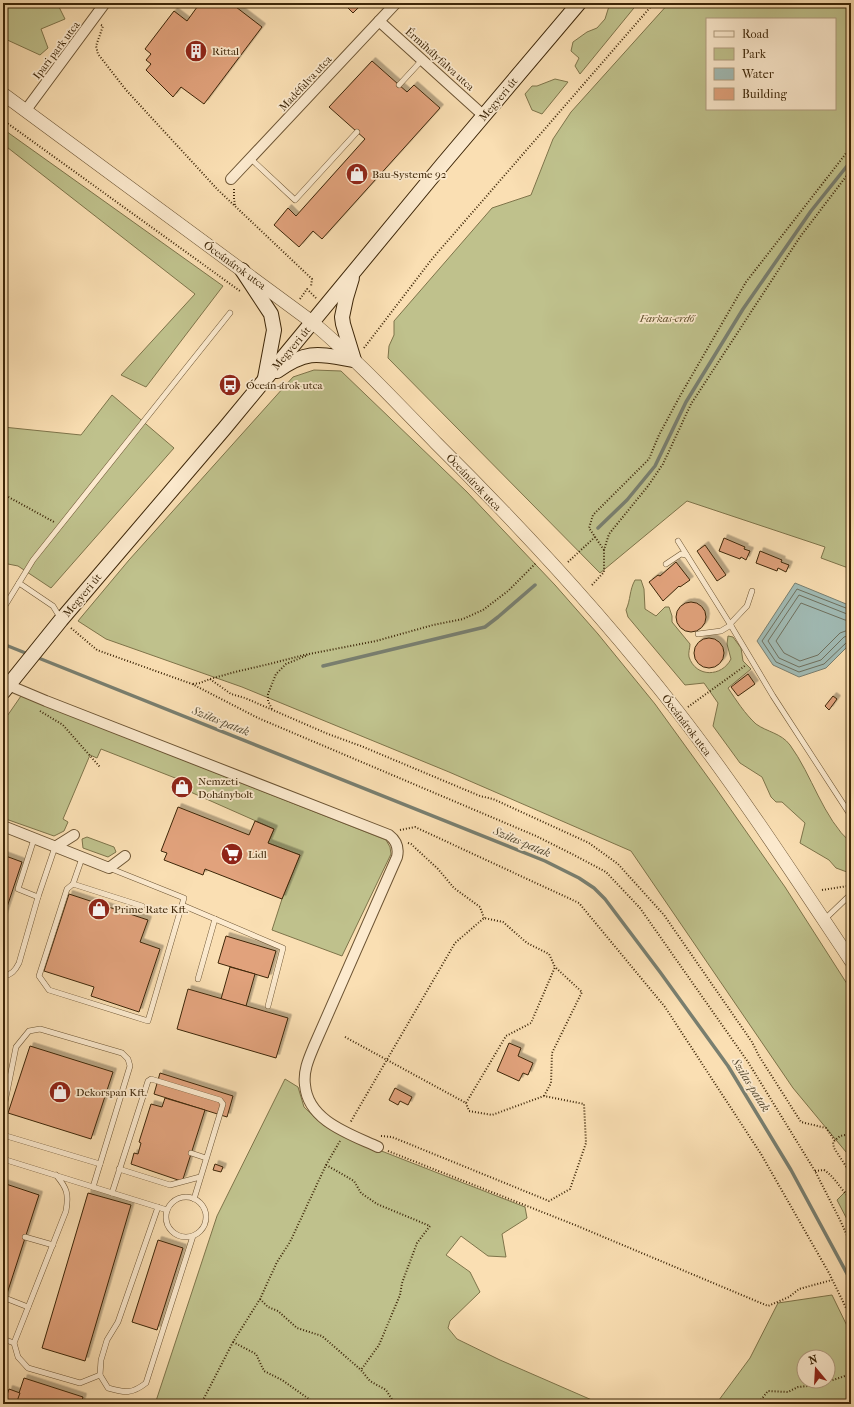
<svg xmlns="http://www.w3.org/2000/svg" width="854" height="1407" viewBox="0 0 854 1407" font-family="'IM FELL French Canon',serif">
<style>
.green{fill:#bfc18c;stroke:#7e744a;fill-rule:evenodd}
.water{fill:#a1bbb5;stroke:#797f70}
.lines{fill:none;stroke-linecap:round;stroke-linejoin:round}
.shore{stroke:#6f705e;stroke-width:1}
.stream{stroke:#797f70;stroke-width:3.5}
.building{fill:#e1a27c;stroke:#3d2608;filter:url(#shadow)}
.service-casing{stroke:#6c5433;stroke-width:6}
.minor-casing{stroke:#6c5433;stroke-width:12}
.tertiary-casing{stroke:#6c5433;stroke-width:14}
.secondary-casing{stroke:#3d2608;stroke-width:16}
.path{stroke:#3d2608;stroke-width:2;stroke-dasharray:1 2;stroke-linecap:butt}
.service{stroke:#fceace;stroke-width:5}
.minor{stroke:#fceace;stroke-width:10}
.tertiary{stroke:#fceace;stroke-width:13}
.secondary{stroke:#fceace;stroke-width:14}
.labels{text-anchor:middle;stroke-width:3.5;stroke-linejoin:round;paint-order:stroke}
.street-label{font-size:11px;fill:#3d2608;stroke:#fceace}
.poi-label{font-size:11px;fill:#3d2608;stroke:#fceace;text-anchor:start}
.park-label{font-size:11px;font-style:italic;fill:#5e4d29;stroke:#fceace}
.water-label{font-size:12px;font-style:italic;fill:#564b33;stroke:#fceace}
</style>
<defs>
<filter id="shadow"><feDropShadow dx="3.5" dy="-3.5" stdDeviation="0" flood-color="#0004"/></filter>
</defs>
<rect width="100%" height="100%" fill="#fadfb3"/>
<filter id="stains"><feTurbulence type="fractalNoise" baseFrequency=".005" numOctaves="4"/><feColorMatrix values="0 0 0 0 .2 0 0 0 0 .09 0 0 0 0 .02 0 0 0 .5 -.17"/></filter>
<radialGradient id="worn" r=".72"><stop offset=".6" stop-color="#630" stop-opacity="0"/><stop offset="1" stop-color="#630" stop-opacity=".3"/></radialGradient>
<g class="green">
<polygon points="3,3 57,3 65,19 41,29 48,48 40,55 3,38"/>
<polygon points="610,3 638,3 580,74 575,66 579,58 571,51 573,42 587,32 597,28 605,19"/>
<path d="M669,3H851V569L821,558L825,547L687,501L600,573L388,358L389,346L394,335V321L492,208L531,195L553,139L571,112ZM707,19H835V109H707Z"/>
<polygon points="555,79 568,82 542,114 532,110 525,94 532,86 537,86"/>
<polygon points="3,129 223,286 146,387 121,375 195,294 3,144"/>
<polygon points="314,370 341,371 467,492 555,585 598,634 655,704 715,787 785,887 851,990 851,1158 793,1088 631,851 449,772 242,687 106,639 78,621 129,560 293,377"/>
<polygon points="112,395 174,448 51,588 18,566 3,563 3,427 81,435"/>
<path d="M635,580H641L644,589L645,609L656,616L665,607H669L672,616V622L690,644C690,648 688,653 689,657C696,678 722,677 731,659L727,644L728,636L733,637L741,648L743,661L751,669L728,688C736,700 745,714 756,724C767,732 781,733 790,745C812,775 823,818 851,843V870L847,872L836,868L829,860L800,843L805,823L782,802H776L771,797L762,777L740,763L713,726L718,703L704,683L685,685L628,617L626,610C631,599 629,591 635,580Z"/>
<polygon points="21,696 386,840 390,847 391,854 342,956 272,930 282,899 300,855 268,843 274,829 186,790 188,783 101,749 97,758 90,755 63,819 68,822 64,831 54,836 3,818 3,722"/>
<polygon points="87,837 114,847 116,852 108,857 83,848 82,839"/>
<polygon points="285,1079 298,1087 304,1107 323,1125 343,1136 525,1207 527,1218 502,1234 506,1257 488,1256 461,1236 446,1255 470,1272 480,1292 450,1321 448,1328 457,1339 500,1360 601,1404 155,1404 217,1216"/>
<polygon points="851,1186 851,1227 837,1200"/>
<path d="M832,1295L851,1334V1404H716L750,1358L778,1303ZM804,1357H828V1381H804Z"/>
</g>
<polygon class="water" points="795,583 851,606 851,643 826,668 799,677 773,665 757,641"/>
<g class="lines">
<g class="shore">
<polyline points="851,610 797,589 762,641 776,662 799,672 824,664 847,642 851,640"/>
<polyline points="851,615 847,614 799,595 768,641 779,658 799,667 821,660 844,637 851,635"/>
<polyline points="851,621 845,620 801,603 776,641 784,653 800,661 818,655 840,633 851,629"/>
</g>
<g class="stream">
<polyline points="598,528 627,500 655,466 686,402 743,309 811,211 851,161"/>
<polyline points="3,644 28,654"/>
<polyline points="36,657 545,861 579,878 594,888 605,899 660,972 728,1066 791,1170 851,1281"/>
<polyline points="323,666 485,627 498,617 535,585"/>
</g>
</g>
<g class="building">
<polygon points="200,3 237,3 238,4 236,7 262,27 204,104 181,87 173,97 146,70 151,64 146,60 151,54 145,49 174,11 187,21"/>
<polygon points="343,3 363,3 353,13"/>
<polygon points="372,61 407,92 414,85 440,108 322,239 313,231 299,247 274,225 288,208 296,216 365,139 329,107"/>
<polygon points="724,538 745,547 744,549 750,551 746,560 741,557 740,559 719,551"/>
<polygon points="705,545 726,575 717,581 697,551"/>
<polygon points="760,551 782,560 781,562 789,565 786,572 778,568 777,571 756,563"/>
<polygon points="676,562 690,580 680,587 679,586 663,601 649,582 658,575 660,576"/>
<circle cx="691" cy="617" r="15"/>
<circle cx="709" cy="653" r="15"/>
<polygon points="748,674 755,684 738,696 731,687"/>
<polygon points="833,696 837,699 829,710 825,706"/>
<polygon points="178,807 249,835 255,821 274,829 268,843 300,855 282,899 205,869 203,875 164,860 167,853 161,851"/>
<polygon points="3,855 22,862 3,919"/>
<polygon points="69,894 148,920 140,942 160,949 139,1012 91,996 94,987 44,971"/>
<polygon points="226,936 276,951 268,978 218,963"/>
<polygon points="230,967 255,974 246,1006 221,999"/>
<polygon points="188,989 288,1018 276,1058 177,1029"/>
<polygon points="509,1043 521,1048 518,1056 533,1063 528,1075 523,1073 519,1081 497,1071"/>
<polygon points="30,1046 113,1072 91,1139 8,1113"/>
<polygon points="160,1073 233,1096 227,1117 154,1094"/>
<polygon points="395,1088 412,1097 408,1105 400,1101 398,1105 389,1100"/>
<polygon points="165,1098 205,1110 183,1179 181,1181 131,1164 134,1153 138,1154 141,1143 139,1142 151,1104 162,1107"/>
<polygon points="215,1164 223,1167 221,1172 213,1170"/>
<polygon points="3,1183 39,1195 3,1306"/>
<polygon points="88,1193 131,1205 85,1361 42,1348"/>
<polygon points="158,1240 183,1248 157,1330 132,1322"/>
<polygon points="24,1378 83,1397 81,1404 22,1404 16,1402"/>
<polygon points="9,1389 20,1393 16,1404 4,1404"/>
</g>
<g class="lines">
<g class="service-casing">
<g id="service">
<polyline points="399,85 422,60"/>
<polyline points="250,158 295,200 357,132"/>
<polyline points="678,541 730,624 773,696 851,816"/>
<polyline points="666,564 681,554 686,555"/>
<polyline points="19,583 53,606 61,619"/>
<polyline points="3,609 33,560 230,313"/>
<polyline points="730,624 747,606 752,591"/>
<polyline points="698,634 721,631 731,625"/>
<polyline points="34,839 18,889 38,897"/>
<polyline points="109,868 184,898 148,1021 49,990 39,976 67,889 73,884 142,906"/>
<polyline points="73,884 82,858"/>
<polyline points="182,905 283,948 268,1006"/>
<polyline points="824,920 851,894"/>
<path d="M3,977C12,974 15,971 19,963L38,897L55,847"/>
<polyline points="198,979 215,919"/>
<polyline points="3,1112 16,1047 29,1031 40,1029 122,1053 128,1059 130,1066 93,1187"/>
<polyline points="3,1135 100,1164"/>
<polyline points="191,1153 206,1158"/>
<polyline points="3,1159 167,1210"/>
<polyline points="119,1169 170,1185 200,1177"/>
<path d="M56,1175C67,1188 69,1194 66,1211L14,1343L18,1357L28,1368L80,1383L100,1375"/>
<polyline points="112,1193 148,1081 151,1079 220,1100 223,1104 194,1199"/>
<circle cx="186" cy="1217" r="20"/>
<path d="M158,1207L118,1322L107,1340L101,1360L100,1375L108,1388C125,1393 132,1394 146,1383L193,1236"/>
<polyline points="25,1237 53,1245"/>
<polyline points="5,1298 28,1307"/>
<polyline points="3,1339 14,1343"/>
</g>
</g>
<g class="minor-casing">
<g id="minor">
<polyline points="379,21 484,116"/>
<polyline points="26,110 105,3"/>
<polyline points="231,179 396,3"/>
<path d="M8,685L46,701L389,835C397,841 399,848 397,857L314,1046C309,1058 303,1071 305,1085C308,1121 350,1134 378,1147"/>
<polyline points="3,826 109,868 125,856"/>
<polyline points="55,847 74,835"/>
</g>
</g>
<g class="tertiary-casing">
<path id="tertiary" d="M3,94L312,322C356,359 396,402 436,443C522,528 604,617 678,712C740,792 795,877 851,961"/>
</g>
<g class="secondary-casing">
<g id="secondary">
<polyline points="242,270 271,314 274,330 265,378"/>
<path d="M277,371C308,349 319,354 354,360L343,324L342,317L346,298L352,278"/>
<polyline points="3,692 61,620 224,429 442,165 579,3"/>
</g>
</g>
<g class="path">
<polyline points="101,25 103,26 96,46 98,54 126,90 218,190 312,279 311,286"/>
<polyline points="3,120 240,291"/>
<polyline points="234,189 234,199 235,205"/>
<polyline points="300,299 307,289 317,299"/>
<polyline points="364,348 432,259 654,3"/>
<polyline points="3,494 54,522"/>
<polyline points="604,550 589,528 593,515 649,459 659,435 680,396 746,282 851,147"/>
<polyline points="568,562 595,537"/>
<polyline points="592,585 604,572 604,550 609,534 648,486 663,464 691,404 800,237 851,170"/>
<polyline points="71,628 97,650 192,684 258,718 536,836 572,854 606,872 640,908 748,1062 815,1171 840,1220 851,1244"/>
<polyline points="210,679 231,694 245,698 328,734 361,746 480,796 493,799 589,843 618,864 664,915 752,1042 759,1056 801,1122 826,1128 835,1141"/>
<polyline points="193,684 200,683 210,679 235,672 265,665 304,655 376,641 433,625 463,619 483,610 508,591 536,563"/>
<polyline points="688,707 746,665"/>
<polyline points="272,709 268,701 268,694 276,674 286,664 308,655"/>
<polyline points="40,711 63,725 100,767"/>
<polyline points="400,830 415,827 579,903 665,1007 761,1154 829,1273 851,1318"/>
<polyline points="408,843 411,844 438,869 454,888 480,907 484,918"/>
<polyline points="822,890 848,886"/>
<polyline points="345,1037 466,1103 506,1036 531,1023 555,967 549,954 527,943 503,922 484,918 455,943 350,1123"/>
<polyline points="544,1096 551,1083 552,1053 582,992 555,967"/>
<polyline points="851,1134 840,1136 833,1142 834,1148 851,1174"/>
<polyline points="381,1136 392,1137 549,1201 570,1189 586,1143 584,1104 544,1096 492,1115 469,1111 466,1103"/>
<polyline points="388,1151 575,1225 768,1306 789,1297 799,1289 832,1280"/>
<polyline points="326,1165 354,1181 361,1193 377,1204 430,1226 417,1243 402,1283 400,1295 379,1345 361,1370"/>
<path d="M815,1171L824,1170C836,1178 840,1189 851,1199"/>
<polyline points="260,1299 268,1307 278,1311 297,1328 322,1336 361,1370 370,1381 386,1390 395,1404"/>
<polyline points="233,1342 256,1354 264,1371 282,1380 316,1404"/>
<polyline points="201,1404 233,1342 260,1299 277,1262 290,1242 326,1165 340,1141"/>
<polyline points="568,1404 570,1400"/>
<polyline points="753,1404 760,1401 768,1391 788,1392 798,1387 818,1385 851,1374"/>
</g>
<use href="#service" class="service"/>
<use href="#minor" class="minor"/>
<use href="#tertiary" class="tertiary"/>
<use href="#secondary" class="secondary"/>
</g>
<defs>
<g id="building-disc" transform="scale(1.15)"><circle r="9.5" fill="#8f2418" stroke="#fceace"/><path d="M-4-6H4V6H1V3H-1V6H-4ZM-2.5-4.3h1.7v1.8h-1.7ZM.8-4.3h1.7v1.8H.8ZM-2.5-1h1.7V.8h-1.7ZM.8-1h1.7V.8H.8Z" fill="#fff"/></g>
<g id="shop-disc" transform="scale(1.15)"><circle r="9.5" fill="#8f2418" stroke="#fceace"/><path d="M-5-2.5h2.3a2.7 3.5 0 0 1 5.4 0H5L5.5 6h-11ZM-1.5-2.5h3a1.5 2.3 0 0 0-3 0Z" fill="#fff"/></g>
<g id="bus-disc" transform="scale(1.15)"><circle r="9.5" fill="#8f2418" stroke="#fceace"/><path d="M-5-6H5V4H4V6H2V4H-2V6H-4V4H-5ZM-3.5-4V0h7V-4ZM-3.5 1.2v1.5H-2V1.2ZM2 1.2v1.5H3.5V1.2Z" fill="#fff"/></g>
<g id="supermarket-disc" transform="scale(1.15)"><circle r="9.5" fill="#8f2418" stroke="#fceace"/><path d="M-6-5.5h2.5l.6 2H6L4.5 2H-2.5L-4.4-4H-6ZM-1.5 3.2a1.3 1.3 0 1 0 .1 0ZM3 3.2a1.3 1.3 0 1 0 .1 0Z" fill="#fff"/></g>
</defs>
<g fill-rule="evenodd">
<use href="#building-disc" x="196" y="51"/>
<use href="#shop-disc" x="357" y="174"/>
<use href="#bus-disc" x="230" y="385"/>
<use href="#shop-disc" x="182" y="787"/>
<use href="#supermarket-disc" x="232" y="854"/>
<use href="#shop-disc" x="99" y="909"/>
<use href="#shop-disc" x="60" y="1092"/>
</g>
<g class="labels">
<g class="street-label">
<text transform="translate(56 50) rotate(-53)" y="4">Ipari park utca</text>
<text transform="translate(440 59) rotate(42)" y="4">Érmihályfalva utca</text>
<text transform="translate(305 83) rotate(-47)" y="4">Madéfalva utca</text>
<text transform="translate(498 99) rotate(-50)" y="4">Megyeri út</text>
<text transform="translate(235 265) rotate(36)" y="4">Óceánárok utca</text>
<text transform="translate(291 348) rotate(-50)" y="4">Megyeri út</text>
<text transform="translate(474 482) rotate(46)" y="4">Óceánárok utca</text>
<text transform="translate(82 595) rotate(-50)" y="4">Megyeri út</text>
<text transform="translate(687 725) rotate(53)" y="4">Óceánárok utca</text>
</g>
<g class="poi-label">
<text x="212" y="55">Rittal</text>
<text x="372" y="178">Bau-Systeme 92</text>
<text x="246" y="389">Óceán-árok utca</text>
<text x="198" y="785">Nemzeti<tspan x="198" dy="13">Dohánybolt</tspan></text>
<text x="248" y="858">Lidl</text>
<text x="114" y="913">Prime Rate Kft.</text>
<text x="76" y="1096">Dekorspan Kft.</text>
</g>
<g class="park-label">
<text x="667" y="322">Farkas-erdő</text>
</g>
<g class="water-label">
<text transform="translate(221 721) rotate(22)" y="4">Szilas-patak</text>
<text transform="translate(522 842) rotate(23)" y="4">Szilas-patak</text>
<text transform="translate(751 1085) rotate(58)" y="4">Szilas-patak</text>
</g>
</g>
<rect width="854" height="1407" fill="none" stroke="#fadfb3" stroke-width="16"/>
<rect x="4" y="4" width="846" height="1399" fill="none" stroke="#3d2608" stroke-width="2"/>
<rect x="8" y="8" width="838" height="1391" fill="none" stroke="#3d2608"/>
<rect x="706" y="18" width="130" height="92" fill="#fceace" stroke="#b09c7f"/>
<rect x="714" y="31" width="20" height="6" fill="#fceace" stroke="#b09c7f"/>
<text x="742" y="38" font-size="12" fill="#3d2608">Road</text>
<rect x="714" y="48" width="20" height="12" fill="#bfc18c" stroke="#b09c7f"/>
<text x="742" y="58" font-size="12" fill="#3d2608">Park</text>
<rect x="714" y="68" width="20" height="12" fill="#a1bbb5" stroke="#b09c7f"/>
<text x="742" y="78" font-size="12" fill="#3d2608">Water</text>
<rect x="714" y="88" width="20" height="12" fill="#e1a27c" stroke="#b09c7f"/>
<text x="742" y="98" font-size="12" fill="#3d2608">Building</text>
<g transform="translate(816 1369) rotate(342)"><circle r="19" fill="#fceace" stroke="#b09c7f"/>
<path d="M0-3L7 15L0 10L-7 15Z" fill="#8f2418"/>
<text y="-6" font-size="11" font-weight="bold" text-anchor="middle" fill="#3d2608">N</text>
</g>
<rect width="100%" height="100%" filter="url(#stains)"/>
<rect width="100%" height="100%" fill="url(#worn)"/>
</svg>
